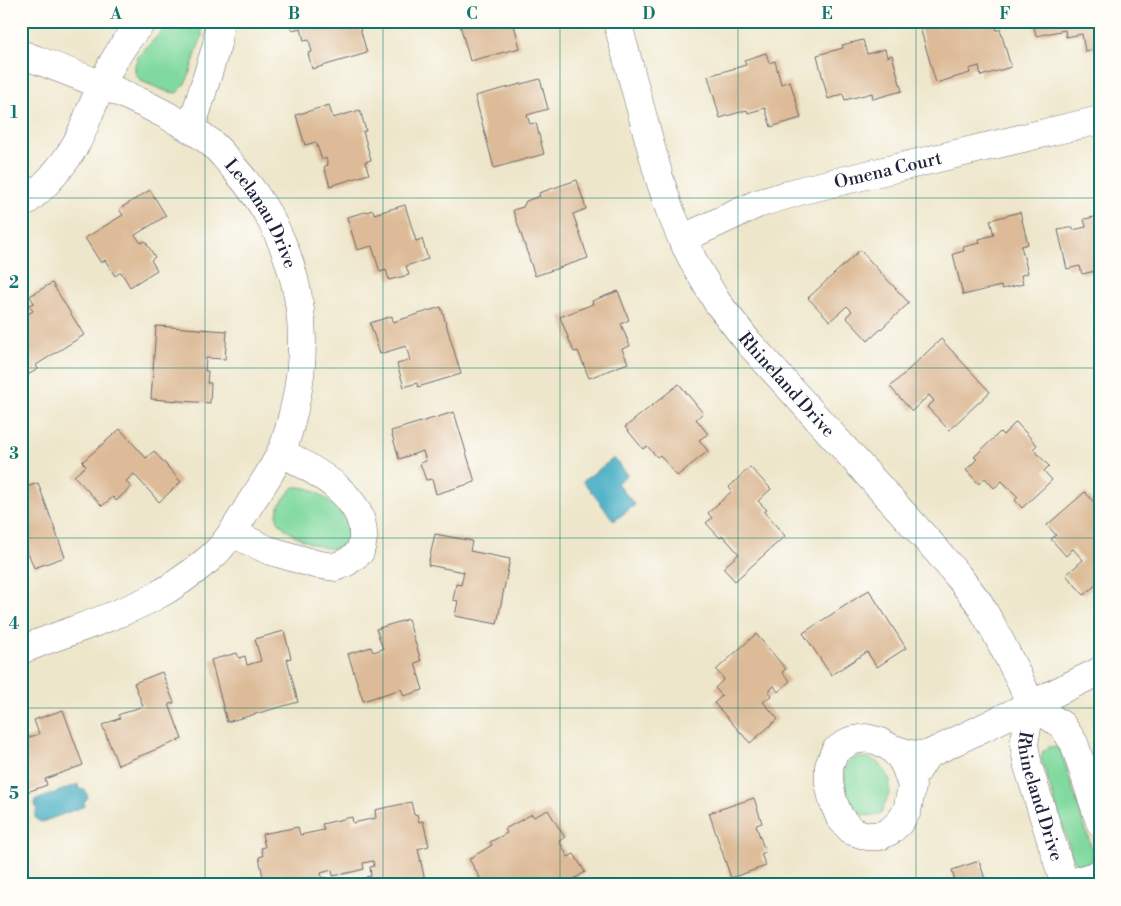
<svg xmlns="http://www.w3.org/2000/svg" width="1121" height="906" viewBox="0 0 1121 906" font-family="'Libre Bodoni',serif">
<style>
.green{fill:#80d99e;stroke:#517e6c}
.water{fill:#45adc4;stroke:#346880}
.building{fill:#ddbb98}
.lines{fill:none;stroke-linecap:round;stroke-linejoin:round}
.minor-casing{stroke:#69676d;stroke-width:29}
.minor{stroke:#fff;stroke-width:28}
.grid{fill:none;stroke:#0f766e;stroke-width:1;stroke-opacity:0.55}
.labels{text-anchor:middle;stroke-width:5;stroke-linejoin:round;paint-order:stroke}
.street-label{font-size:18px;fill:#22223b;stroke:#fdfcf7}
.neatline{fill:none;stroke:#0f766e;stroke-width:2}
.grid-label{font-size:16px;text-anchor:middle;font-weight:bold;fill:#0f766e}
</style>
<rect width="100%" height="100%" fill="#fdfcf7"/>
<filter id="ink" filterUnits="userSpaceOnUse"><feTurbulence type="fractalNoise" baseFrequency=".02" numOctaves="2"/><feDisplacementMap in="SourceGraphic" scale="10" xChannelSelector="R" yChannelSelector="G"/><feConvolveMatrix kernelMatrix="1 2 1 2 8 2 1 2 1" color-interpolation-filters="sRGB"/></filter>
<filter id="wash" filterUnits="userSpaceOnUse"><feTurbulence type="fractalNoise" baseFrequency=".0096" numOctaves="4" result="noise"/><feDisplacementMap in="SourceGraphic" scale="20" xChannelSelector="R" yChannelSelector="G"/><feGaussianBlur stdDeviation="1.12" result="paint"/><feColorMatrix in="noise" values="0 0 0 0 0 0 0 0 0 0 0 0 0 0 0 0 0 1.4 0 .05"/><feComposite in="paint" operator="in"/></filter>
<g filter="url(#wash)">
<rect width="100%" height="100%" fill="#eee6ca"/>
<g class="green">
<polygon points="175,21 199,21 201,25 202,35 188,78 183,87 177,93 168,92 141,81 135,73 135,65 138,56 166,27"/>
<path d="M294,487C298,487 303,487 306,488C322,492 341,510 347,524C349,528 349,532 350,536C346,541 342,546 335,548C322,552 277,530 277,517C276,506 287,494 294,487Z"/>
<polygon points="1049,747 1055,747 1061,751 1093,853 1092,860 1086,865 1079,865 1073,859 1041,758 1043,751"/>
<polygon points="858,757 869,758 878,763 886,772 890,781 889,794 881,813 874,816 863,815 850,805 845,791 845,766 850,760"/>
</g>
<g class="water">
<polygon points="614,458 627,475 617,483 635,505 614,521 583,481"/>
<path d="M78,784L79,789L85,790L88,797L84,802L85,806L42,822C35,821 33,816 37,810L34,801Z"/>
</g>
<g id="blocks">
<g class="building">
<polygon points="289,21 358,21 367,53 312,69 308,53 312,52 309,40 304,41 301,28 292,30"/>
<polygon points="459,21 513,21 520,48 470,61"/>
<polygon points="928,21 994,21 997,31 1000,29 1011,67 981,76 979,66 969,69 970,73 936,83 919,24"/>
<polygon points="1033,21 1100,21 1100,48 1085,51 1082,34 1066,37 1065,30 1036,36"/>
<polygon points="863,40 867,54 885,49 887,57 892,55 902,91 873,99 872,93 845,100 843,94 828,99 817,55 843,48 842,45"/>
<polygon points="766,53 769,63 775,61 781,84 790,81 801,118 771,127 765,108 748,113 747,110 720,118 708,76 746,65 744,60"/>
<polygon points="540,79 548,109 527,115 530,124 536,123 544,154 494,168 475,96"/>
<polygon points="329,105 333,118 360,110 366,131 363,131 371,160 365,162 369,174 330,186 324,167 328,165 326,158 322,160 316,142 305,145 296,115"/>
<polygon points="577,180 586,209 573,214 588,258 535,276 513,210 523,207 526,201 540,196 539,193"/>
<polygon points="150,190 166,216 135,235 141,243 145,241 155,257 151,260 157,270 130,287 121,272 115,276 105,260 101,263 85,238 123,215 119,209"/>
<polygon points="405,205 416,241 422,239 428,259 406,266 409,275 389,280 386,270 380,272 372,246 357,250 347,217 373,210 374,214"/>
<polygon points="1020,212 1028,244 1021,246 1028,273 1021,275 1023,284 1002,289 1001,286 963,295 953,254 964,251 963,247 980,243 979,239 994,235 990,220"/>
<polygon points="1100,216 1100,270 1082,274 1080,266 1067,269 1058,230 1073,227 1073,230 1086,227 1084,219"/>
<polygon points="860,250 909,303 868,341 846,317 852,311 847,306 830,321 808,298"/>
<polygon points="52,283 84,335 36,365 38,369 24,377 21,372 21,318 33,311 29,305 34,303 30,296"/>
<polygon points="618,291 629,320 621,324 630,346 622,349 628,363 589,378 578,351 574,352 560,317 593,304 592,301"/>
<polygon points="441,307 461,374 418,387 417,383 404,387 397,364 410,360 406,346 380,354 370,323 392,316 393,322"/>
<polygon points="156,326 227,331 225,359 206,358 205,371 208,371 207,383 211,383 210,403 151,399"/>
<polygon points="941,339 990,392 949,430 927,407 934,401 929,395 912,411 890,387"/>
<polygon points="679,384 703,413 696,419 708,434 699,440 708,451 677,476 660,455 657,457 647,446 643,449 625,427"/>
<polygon points="454,412 475,482 436,494 432,479 426,480 420,463 426,461 423,451 399,459 391,431"/>
<polygon points="1016,422 1037,445 1033,449 1049,466 1044,471 1052,480 1022,508 1015,500 1018,497 1002,481 994,488 985,478 979,484 966,470 977,459 974,457 1000,432 1003,435"/>
<polygon points="120,429 146,458 154,451 181,482 159,502 134,474 126,481 131,487 116,501 113,497 102,506 74,476 86,466 82,462"/>
<polygon points="750,467 771,489 758,501 767,510 764,512 785,536 735,581 723,568 739,554 723,536 720,538 706,523 712,518 708,513 732,491 729,487"/>
<polygon points="38,483 65,557 34,568 26,547 21,549 21,489"/>
<polygon points="1085,492 1100,509 1100,581 1084,595 1066,575 1083,560 1073,549 1066,556 1051,539 1056,535 1047,525"/>
<polygon points="435,534 472,541 470,551 510,559 497,624 455,616 458,601 453,600 456,584 461,585 464,572 428,565"/>
<polygon points="869,590 906,648 877,667 867,652 831,675 803,633"/>
<polygon points="408,619 421,661 415,663 423,690 404,696 401,689 363,701 348,654 371,647 373,652 383,649 376,629"/>
<polygon points="284,631 291,658 287,659 298,702 227,722 211,660 237,653 239,658 245,656 247,665 261,661 255,639"/>
<polygon points="756,634 786,669 782,672 790,681 778,692 774,686 768,692 772,695 763,702 778,719 750,743 714,703 722,696 715,688 724,679 716,670"/>
<polygon points="162,672 174,703 169,704 182,739 118,765 102,725 120,718 118,715 143,706 134,683"/>
<polygon points="63,710 83,765 45,779 47,785 21,794 21,744 25,742 24,739 39,734 34,720"/>
<polygon points="754,798 762,823 756,825 765,852 761,854 766,866 731,878 709,813"/>
<polygon points="411,802 414,815 417,814 419,822 423,821 429,846 418,849 426,885 368,885 366,877 371,876 370,867 374,866 373,861 363,863 364,869 348,873 333,876 332,870 321,873 322,878 326,877 328,885 276,885 275,880 264,882 259,857 263,856 261,848 265,847 262,834 298,827 300,835 324,830 322,824 352,817 353,823 376,818 375,810"/>
<polygon points="548,810 565,838 559,841 568,857 574,854 585,872 565,885 484,885 469,859 492,845 490,842 507,833 505,829 532,814 534,817"/>
<polygon points="979,861 987,885 956,885 952,870"/>
</g>
</g>
</g>
<g filter="url(#ink)">
<use href="#blocks" fill-opacity="0" stroke="#69676d" stroke-width="1"/>
<g class="lines">
<g class="minor-casing">
<g id="minor">
<path id="s1" d="M617,21L659,177L669,208L682,239L697,268L717,302L749,343L937,551L958,576L979,603L995,631L1018,676L1031,705L1062,725L1074,743L1100,822"/>
<path id="s2" d="M21,54C74,74 128,93 177,121C188,128 201,134 211,143C220,150 227,160 235,169C294,236 314,318 295,405C291,421 288,438 281,452C273,469 262,486 251,502C239,522 227,544 209,559C192,573 173,587 154,597C112,619 65,632 21,650"/>
<polyline points="189,128 195,116 217,44 219,21"/>
<path d="M21,205C42,191 65,164 77,142C83,131 87,118 92,107C106,74 118,48 143,21"/>
<path id="s3" d="M682,239L757,204L803,190L1100,120"/>
<path d="M232,533L268,550L315,564L335,567L347,562L360,552C361,547 363,542 363,537C365,495 312,469 281,452"/>
<path id="s4" d="M1031,705L1024,744L1028,766L1065,885"/>
<polyline points="891,748 900,757 905,766 912,786 907,811 899,823 890,831 880,836 867,836 852,831 840,818 833,801 829,783 829,766 835,751 850,741 866,738 878,741 891,748 909,754 927,755"/>
<polyline points="917,771 927,755 1100,671"/>
<polyline points="1065,885 1100,874"/>
</g>
</g>
<use href="#minor" class="minor"/>
</g>
</g>
<path class="grid" d="M205,21V885M383,21V885M560,21V885M738,21V885M916,21V885M21,198H1100M21,368H1100M21,538H1100M21,708H1100"/>
<g class="labels">
<g class="street-label">
<text dy="6" stroke="none"><textPath href="#s3" startOffset="218">Omena Court</textPath></text>
<text dy="6" stroke="none"><textPath href="#s2" startOffset="298">Leelanau Drive</textPath></text>
<text dy="6" stroke="none"><textPath href="#s1" startOffset="408">Rhineland Drive</textPath></text>
<text dy="6" stroke="none"><textPath href="#s4" startOffset="94">Rhineland Drive</textPath></text>
</g>
</g>
<rect width="1121" height="906" fill="none" stroke="#fdfcf7" stroke-width="55"/>
<rect x="28" y="28" width="1066" height="850" class="neatline"/>
<g class="grid-label">
<text x="116" y="19">A</text>
<text x="294" y="19">B</text>
<text x="472" y="19">C</text>
<text x="649" y="19">D</text>
<text x="827" y="19">E</text>
<text x="1005" y="19">F</text>
<text x="14" y="118">1</text>
<text x="14" y="288">2</text>
<text x="14" y="459">3</text>
<text x="14" y="629">4</text>
<text x="14" y="799">5</text>
</g>
</svg>
